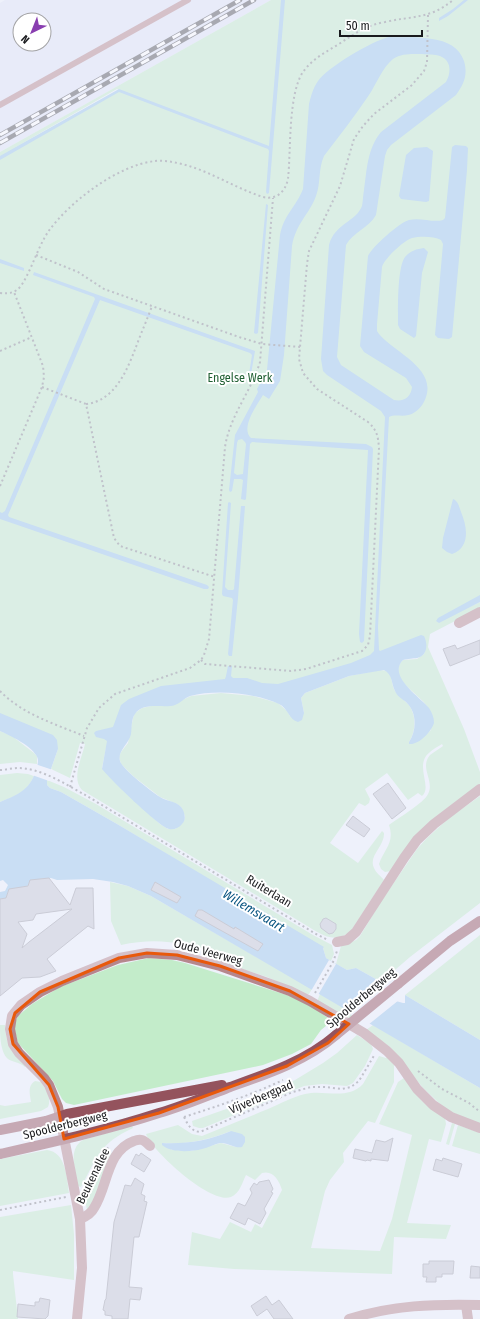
<svg xmlns="http://www.w3.org/2000/svg" width="480" height="1319" viewBox="0 0 480 1319" font-family="'Fira Sans Condensed',sans-serif">
<style>
.built{fill:#dfe4f5;fill-rule:evenodd}
.green{fill:#c3ecca;fill-rule:evenodd}
.water{fill:#9bc7ea;fill-rule:evenodd}
.pier{fill:#eef1fb}
.building{fill:#c6c8d2;stroke:#9ea0aa;fill-rule:evenodd}
.lines{fill:none;stroke-linecap:round;stroke-linejoin:round}
.path{stroke:#888a90;stroke-width:2;stroke-dasharray:2 3;stroke-linecap:butt}
.service{stroke:#b6878d;stroke-width:6}
.minor{stroke:#b6878d;stroke-width:10}
.secondary{stroke:#94535d;stroke-width:10}
.rail-casing{stroke:#525358;stroke-width:4.5}
.rail{stroke:#fff;stroke-width:3;stroke-dasharray:9;stroke-linecap:butt}
.secondary-bridge{stroke:#94535d;stroke-width:10}
.marked{fill:none;stroke:#e8590c;stroke-width:3;stroke-linejoin:round}
.labels{text-anchor:middle;stroke-width:4;stroke-linejoin:round;paint-order:stroke}
.park-label{font-size:12px;fill:#216033;stroke:#fff}
.street-label{font-size:12px;fill:#191a1d;stroke:#fff}
.water-label{font-size:13px;font-style:italic;fill:#085480;stroke:#fff}
</style>
<rect width="100%" height="100%" fill="#eef1fb"/>
<path class="built" d="M5,0H271L0,152V3ZM20,20H44V44H20Z"/>
<g class="green">
<path d="M271,0H480V599L438,622L480,602V608L430,634L428,647L464,729L480,772V784L458,800L428,823L391,871L385,872L381,869L379,864C384,849 395,843 389,825C397,819 425,802 428,794C435,781 419,768 430,755C434,752 439,749 443,746L442,744C437,747 430,751 426,756C417,769 432,788 422,796L418,793L408,800L387,773L365,789L370,799L369,803L365,806L359,803L330,843L358,863L382,831L384,833C385,846 368,856 374,868C376,873 381,876 384,880L351,931C333,945 321,934 304,924L82,790C71,778 82,758 85,744L80,743L70,778L51,769L58,749L0,720V152ZM117,89L120,90L16,147ZM426,645L424,654L417,659L403,660C385,678 422,695 428,708C431,714 430,724 431,730L418,741L409,742C416,731 417,715 408,704C403,699 398,696 395,691C390,682 394,670 380,670L349,676L305,693L301,698L304,713L290,716L287,711L278,703L253,696L221,693L191,696L169,706H151L142,708L135,713L133,718L128,743L121,752L119,757L121,764L133,776L160,797L177,804L181,807L185,816L184,821L175,829H168L160,824L127,794L102,768L106,748L139,702L242,686L288,692Z"/>
<polygon points="0,731 12,736 34,753 37,756 37,764 20,762 0,764"/>
<path d="M17,773L28,774L34,776C27,792 16,796 0,802V775Z"/>
<polygon points="47,780 64,787 96,804 313,935 332,945 334,954 331,961 326,958 323,948 117,824 61,792 50,788 47,785"/>
<polygon points="480,796 480,903 410,957 381,982 356,968 347,970 336,964 341,946 356,940 360,936 380,903 417,849 427,838 449,818"/>
<path d="M110,882L128,886L151,896L312,989L309,994H306L267,977L218,961L219,953C183,943 158,937 121,945L111,921Z"/>
<polygon points="480,935 480,1040 405,995"/>
<polygon points="149,958 172,960 185,963 290,996 313,1007 332,1021 321,1030 311,1044 292,1054 263,1065 74,1105 66,1103 62,1099 53,1081 18,1043 15,1031 15,1023 18,1016 32,1004 60,987 118,965"/>
<polygon points="320,994 363,1019 357,1025 318,1001 318,999"/>
<path d="M0,1025H5C6,1046 12,1052 26,1065L25,1067C19,1062 12,1062 8,1059C0,1052 0,1034 0,1025Z"/>
<polygon points="373,1025 480,1088 480,1124 449,1111 439,1103 423,1088 390,1047 366,1030"/>
<polygon points="357,1035 371,1044 373,1049 365,1066 353,1083 347,1086 322,1084 304,1086 203,1128 199,1128 193,1126 192,1121 252,1100 295,1080 323,1063 337,1053"/>
<path d="M379,1056L386,1058L387,1057L394,1065V1082L375,1123L368,1121L343,1153L344,1162L330,1180L325,1191L311,1248L380,1251L392,1219L412,1135L379,1124L398,1082L404,1078C415,1095 427,1108 445,1118L446,1124L441,1142L429,1139L407,1223L451,1225L446,1239L394,1237L392,1274L234,1269L188,1265L192,1232L220,1239L230,1222L251,1232L255,1224L262,1228L282,1190C279,1180 273,1170 262,1173L255,1180L246,1175C242,1183 240,1193 231,1197C211,1205 152,1151 146,1134L178,1125L192,1134L202,1136C224,1127 246,1118 268,1109C280,1104 292,1097 305,1094C324,1089 347,1101 363,1084ZM231,1131L236,1147L221,1143L191,1151L178,1150H172L162,1143C187,1145 208,1140 231,1131Z"/>
<path d="M35,1081L41,1082C46,1090 52,1098 48,1107L41,1111L0,1119V1105L5,1106L31,1102C30,1094 27,1086 35,1081Z"/>
<polygon points="452,1123 455,1124 449,1145 446,1144"/>
<polygon points="458,1125 480,1133 480,1154 452,1146"/>
<path d="M132,1126L133,1128C99,1144 98,1156 81,1187L78,1186C76,1171 67,1149 83,1140Z"/>
<polygon points="115,1149 92,1206 87,1210 85,1199 104,1162"/>
<path d="M47,1150C66,1152 67,1178 69,1193L0,1206V1159Z"/>
<polygon points="71,1205 74,1234 74,1280 13,1271 13,1274 18,1319 0,1319 0,1217"/>
</g>
<g class="water">
<polygon points="281,0 285,0 269,193 267,194 266,192 269,151 268,149 119,92 0,160 0,156 119,89 269,146"/>
<polygon points="464,0 468,0 448,16 439,21 439,18 453,9"/>
<path d="M389,37C413,38 455,33 464,61C468,75 464,84 456,95L391,145L387,150L385,156L376,215C369,228 353,232 346,245L337,357L341,365L394,400C404,402 411,397 412,387L406,378L364,352L360,346L368,256C372,247 400,222 409,220C420,217 433,223 443,220L445,218L452,147L455,145L466,146L468,148L467,170L452,337L449,339L438,338L435,335L443,244L441,240C434,236 420,236 412,238C403,241 384,259 382,267L377,324V331L379,334C394,352 436,368 426,397C424,403 421,408 415,412C405,419 396,413 389,417L378,627L379,650L380,651L421,635L424,636C426,640 427,645 426,649C423,661 413,657 403,660C387,676 420,697 429,708C432,713 434,717 434,723C431,732 419,745 409,744V742C417,730 417,712 406,702C402,699 397,696 395,691C391,683 393,675 384,670L349,676L305,693L301,698L304,713L302,720L298,722C289,720 288,708 279,704C255,693 216,689 190,696C184,698 181,703 175,705C164,709 144,701 135,714C131,719 132,728 131,734C129,744 117,751 120,761C122,769 152,792 160,797C168,802 179,801 183,810C185,815 186,820 182,824C179,828 174,830 169,829C158,826 110,779 102,769L107,741L104,739L96,737L94,733L96,731L113,727L121,705L129,699L161,686L225,679L226,676L228,666H232L231,676L233,678H247L262,683L278,684L351,663L370,655L374,651L385,417L381,411L327,375L323,371L321,359L329,245C335,223 356,222 362,206C363,201 363,195 364,190C367,170 367,149 381,132L446,82C451,73 452,61 440,56C435,54 428,55 422,54C412,54 402,53 393,59C382,68 377,83 369,95C355,116 339,136 324,156C318,169 321,183 316,196C309,215 296,223 292,246L284,355L280,381L269,399L263,395C257,405 240,428 251,438L366,444L372,447L373,449L364,641L362,643L360,642L359,634L368,450L252,442L250,444L246,499L245,500L241,499L243,480L241,479H234L232,491L230,492L229,490L235,435L258,392L257,389L267,370L280,235C284,214 296,207 303,189L309,104C311,96 313,88 318,81C328,67 372,41 389,37ZM242,439L245,442L246,444L243,474L237,475L234,473L237,443L238,440Z"/>
<polygon points="427,147 433,151 429,201 426,202 401,199 399,196 406,155 414,148"/>
<polygon points="266,204 268,205 258,333 256,334 254,333"/>
<path d="M424,248L428,252L422,273L416,336L414,338L400,329L398,325C398,310 397,268 405,257C410,251 416,249 424,248Z"/>
<polygon points="0,259 24,268 24,271 0,263"/>
<polygon points="34,272 255,351 251,374 249,374 252,355 250,353 100,300 8,515 9,517 207,585 209,587 208,589 204,589 0,519 0,512 2,513 5,511 95,299 94,297 33,275"/>
<path d="M453,499C458,501 459,506 461,512C467,526 471,547 452,554L447,552L442,548L443,538Z"/>
<polygon points="229,502 231,503 225,587 228,590 233,590 234,589 241,506 245,506 238,598 232,656 229,656 228,654 233,600 232,598 223,596 222,594 228,503"/>
<polygon points="480,595 480,602 439,623 436,621 438,618"/>
<path d="M0,713L53,735L57,740L58,749L47,780V785L50,788L61,792L117,824L324,947L323,948L326,958L347,970L356,968L381,982L396,1001L403,1003H405V995L480,1040V1088L151,896L128,886L113,882L93,879L57,880L51,878L30,882L26,888L9,889L6,898L0,899V892L5,891L8,885L3,880L0,881V802C20,794 31,789 37,767C38,763 39,759 36,755C30,745 11,736 0,731Z"/>
<path d="M231,1131L242,1134L245,1137V1142L242,1147C235,1149 228,1142 220,1143C214,1144 208,1148 202,1149C191,1152 171,1153 162,1145V1143C186,1144 208,1141 231,1131Z"/>
</g>
<g class="pier">
<polygon points="35,764 53,770 49,781 32,775"/>
<polygon points="329,960 336,964 318,995 311,991"/>
<polygon points="382,981 393,997 399,1000 368,1025 346,1012"/>
</g>
<g class="building">
<polygon points="480,640 480,654 450,666 443,649 455,645 457,649"/>
<polygon points="388,783 406,808 392,819 373,794"/>
<polygon points="353,816 370,829 364,837 346,825"/>
<path d="M49,878L70,905L76,888H93L94,929L88,926L47,959L56,971L40,977L22,978L0,996V899L6,898L9,889L28,886L30,880ZM72,909L29,942L22,948L27,934L18,922L33,920L36,914Z"/>
<polygon points="155,882 181,897 177,903 151,890"/>
<polygon points="198,910 202,910 234,929 235,927 263,944 258,951 195,916"/>
<polygon points="326,918 336,924 336,929 333,933 329,934 321,928 320,924 322,921 323,919"/>
<polygon points="393,1138 388,1161 371,1159 371,1161 367,1160 366,1161 353,1158 355,1149 372,1153 376,1140 385,1142"/>
<polygon points="141,1153 151,1160 144,1172 131,1164 136,1154 139,1156"/>
<polygon points="443,1158 462,1164 458,1177 433,1170 436,1159 442,1161"/>
<polygon points="135,1178 144,1184 141,1194 145,1196 144,1201 147,1202 139,1237 134,1237 129,1287 142,1288 140,1300 130,1299 128,1319 112,1319 112,1316 105,1315 105,1311 103,1310 105,1300 106,1299 114,1222 125,1185 131,1186"/>
<polygon points="269,1180 273,1189 271,1192 273,1193 264,1209 266,1213 260,1224 248,1218 245,1225 230,1218 238,1203 245,1206 252,1193 250,1189 254,1183 257,1185 259,1182"/>
<polygon points="429,1261 454,1261 453,1274 442,1274 442,1277 436,1277 436,1282 426,1282 427,1277 423,1277 423,1264 429,1264"/>
<polygon points="471,1266 480,1267 480,1278 470,1278"/>
<polygon points="266,1296 272,1305 279,1300 293,1319 274,1319 267,1309 257,1316 251,1306"/>
<polygon points="40,1298 50,1300 48,1316 45,1319 17,1317 18,1304 35,1306 35,1302 39,1302"/>
</g>
<g class="lines">
<g class="path">
<polyline points="36,255 78,272 104,289 239,337 262,344 300,347"/>
<path d="M0,293C9,294 15,293 21,286C32,269 37,249 48,232C69,202 118,165 155,161C164,160 173,162 182,164C210,171 235,188 263,197C277,200 285,192 288,179C291,151 288,94 303,72C312,59 326,52 339,44C354,34 367,25 385,22C411,16 431,19 453,0"/>
<polyline points="0,351 32,337"/>
<polyline points="42,387 86,404 114,538 120,546 215,577"/>
<path d="M86,404C115,401 127,370 136,347C141,333 147,320 152,306"/>
<polyline points="0,486 42,387 44,377 43,366 14,292"/>
<path d="M201,660L205,664L291,671L306,669L362,651L368,645L370,636L379,448C378,436 377,430 368,422L317,389L303,373L299,359L307,264L309,251L340,186L354,139L363,126L374,114L412,85L424,71L427,62L428,15"/>
<path d="M0,691C22,714 55,724 84,736"/>
<path d="M0,770C6,770 12,768 18,768C41,768 67,785 87,796L316,934L328,940"/>
<path d="M70,787L87,728L99,708L115,694L190,668L201,660L204,655L209,639L225,447C230,415 251,392 260,362L273,198"/>
<polyline points="315,993 333,962 337,951"/>
<polyline points="418,1071 442,1089 469,1103 480,1112"/>
<path d="M184,1117C218,1106 251,1095 283,1080"/>
<path d="M184,1117C188,1125 191,1131 200,1132L293,1092L311,1087H325L342,1089L351,1087L359,1081L375,1054"/>
<polyline points="85,1188 96,1164 110,1145"/>
<polyline points="0,1210 66,1197"/>
</g>
<polyline class="service" points="0,105 188,0"/>
<g class="minor">
<polyline points="459,623 480,612"/>
<polyline points="337,942 347,940 356,932 404,858 417,840 434,824 480,789"/>
<path d="M80,1219C85,1217 91,1214 94,1208C108,1187 106,1151 134,1141C141,1138 144,1140 150,1146"/>
<polyline points="466,1305 468,1319"/>
<polyline points="77,1319 82,1268 80,1219 58,1107 49,1085 44,1078 19,1053 13,1044 10,1029 12,1016 21,1005 40,992 62,981 119,958 147,953 177,955 220,966 290,991 310,1001 364,1033 387,1051 399,1063 417,1089 433,1105 451,1117 480,1128"/>
<path d="M349,1319C393,1305 434,1304 480,1305"/>
</g>
<g class="secondary">
<polyline points="398,984 450,941 480,921"/>
<polyline points="0,1130 46,1121 67,1114 222,1085"/>
<path d="M0,1154C53,1142 107,1130 159,1113C183,1106 207,1096 230,1087C267,1074 306,1061 336,1035"/>
</g>
<g class="rail-casing">
<g id="rail">
<polyline points="0,135 240,0"/>
<polyline points="0,143 254,0"/>
</g>
</g>
<use href="#rail" class="rail"/>
<polyline class="secondary-bridge" points="336,1035 398,984"/>
</g>
<path d="M0 0H480V1319H0ZM147,953L177,955L220,966L290,991L349,1024L328,1043L287,1066L159,1113L64,1139L58,1107L49,1085L13,1044L10,1029L15,1013L40,992L119,958Z" fill="#eef1fb" fill-opacity=".55" fill-rule="evenodd"/>
<path class="marked" d="M147,953L177,955L220,966L290,991L349,1024L328,1043L287,1066L159,1113L64,1139L58,1107L49,1085L13,1044L10,1029L15,1013L40,992L119,958Z"/>
<g class="labels">
<g class="park-label">
<text x="240" y="382">Engelse Werk</text>
</g>
<g class="street-label">
<text transform="translate(269 891) rotate(31)" y="4">Ruiterlaan</text>
<text transform="translate(208 952) rotate(15)" y="4">Oude Veerweg</text>
<text transform="translate(361 998) rotate(-40)" y="4">Spoolderbergweg</text>
<text transform="translate(261 1097) rotate(-23)" y="4">Vijverbergpad</text>
<text transform="translate(65 1125) rotate(-14)" y="4">Spoolderbergweg</text>
<text transform="translate(93 1176) rotate(-64)" y="4">Beukenallee</text>
</g>
<g class="water-label">
<text transform="translate(254 910) rotate(31)" y="5">Willemsvaart</text>
</g>
</g>
<g transform="translate(32 32) rotate(223)"><circle r="19" fill="#ffffff" stroke="#a3a3a5"/>
<path d="M0-3L7 15L0 10L-7 15Z" fill="#893eb0"/>
<text y="-6" font-size="11" font-weight="bold" text-anchor="middle" fill="#191a1d">N</text>
</g>
<path d="M340 30v6h82v-6" fill="none" stroke="#191a1d" stroke-width="2"/>
<text x="346" y="30" font-size="12" fill="#191a1d" stroke="#ffffff" stroke-width="3" paint-order="stroke">50 m</text>
</svg>
